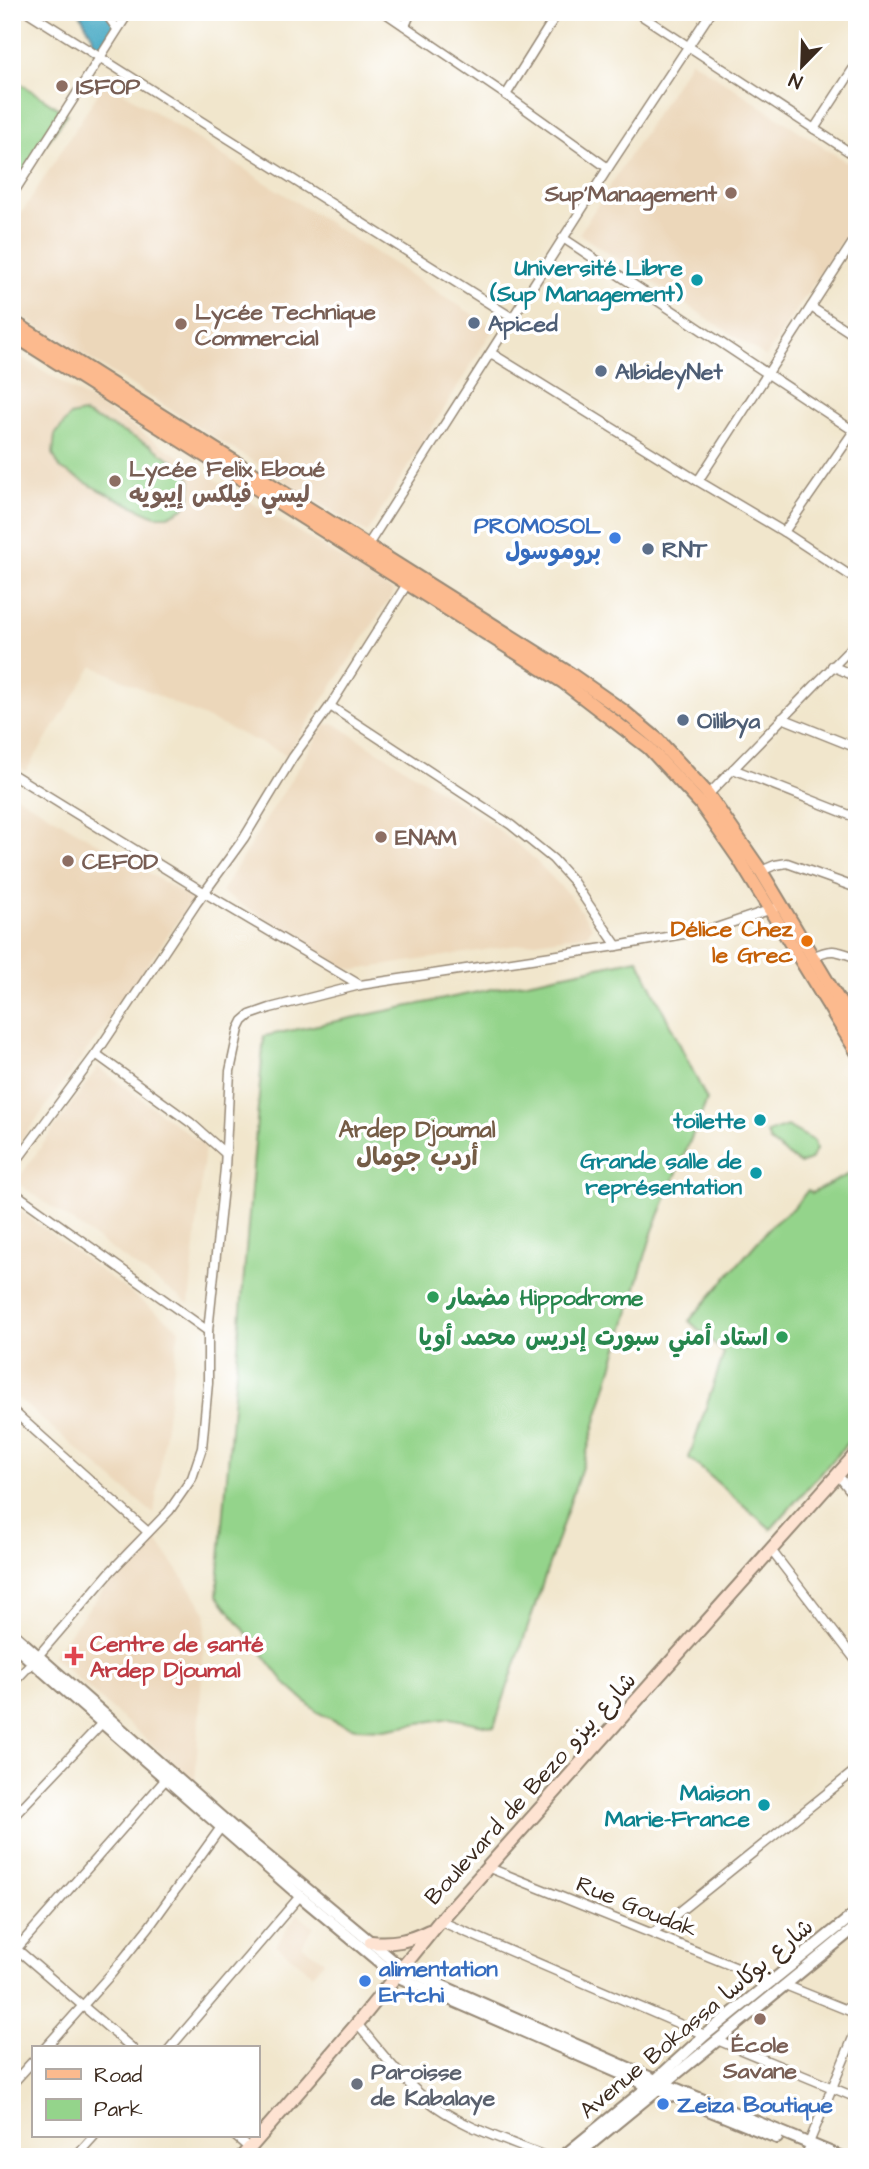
<svg xmlns="http://www.w3.org/2000/svg" width="869" height="2169" viewBox="0 0 869 2169" font-family="'Architects Daughter','Playpen Sans Arabic',sans-serif">
<style>
.built{fill:#ecd7ba}
.green{fill:#94d48b;stroke:#687f54;stroke-width:2}
.water{fill:#43a7c3;stroke:#3f6870;stroke-width:2}
.lines{fill:none;stroke-linecap:round;stroke-linejoin:round}
.minor-casing{stroke:#968875;stroke-width:11}
.tertiary-casing{stroke:#968875;stroke-width:14}
.secondary-casing{stroke:#968875;stroke-width:16}
.primary-casing{stroke:#968875;stroke-width:16}
.minor{stroke:#fff;stroke-width:8}
.tertiary{stroke:#fff;stroke-width:10}
.secondary{stroke:#fee3d2;stroke-width:12}
.primary{stroke:#fcba8e;stroke-width:12}
.education-dot{fill:#8d6e63;stroke:#fff;stroke-width:2.5}
.culture-dot{fill:#0f9aa8;stroke:#fff;stroke-width:2.5}
.service-dot{fill:#5c6f8a;stroke:#fff;stroke-width:2.5}
.shop-dot{fill:#3f7fe0;stroke:#fff;stroke-width:2.5}
.food-dot{fill:#e8710a;stroke:#fff;stroke-width:2.5}
.leisure-dot{fill:#2e9e5b;stroke:#fff;stroke-width:2.5}
.health-dot{fill:#e0444e;stroke:#fff;stroke-width:2.5}
.worship-dot{fill:#6b7280;stroke:#fff;stroke-width:2.5}
.labels{text-anchor:middle;stroke-width:7;stroke-linejoin:round;paint-order:stroke}
.education-label{font-size:23px;font-weight:bold;fill:#785e54;stroke:#fff;text-anchor:start}
.culture-label{font-size:23px;font-weight:bold;fill:#0d838f;stroke:#fff;text-anchor:end}
.service-label{font-size:23px;font-weight:bold;fill:#4e5e75;stroke:#fff;text-anchor:start}
.shop-label{font-size:23px;font-weight:bold;fill:#366cbe;stroke:#fff;text-anchor:start}
.food-label{font-size:23px;font-weight:bold;fill:#c56008;stroke:#fff;text-anchor:end}
.leisure-label{font-size:23px;font-weight:bold;fill:#27864d;stroke:#fff;text-anchor:start}
.health-label{font-size:23px;font-weight:bold;fill:#be3a42;stroke:#fff;text-anchor:start}
.street-label{font-size:23px;fill:#3b2a1e;stroke:#fff}
.worship-label{font-size:23px;font-weight:bold;fill:#5b616d;stroke:#fff;text-anchor:start}
.neighbourhood-label{font-size:24px;font-weight:bold;fill:#755d46;stroke:#fff}
</style>
<rect width="100%" height="100%" fill="#fff"/>
<filter id="ink" filterUnits="userSpaceOnUse"><feTurbulence type="fractalNoise" baseFrequency=".0143" numOctaves="2"/><feDisplacementMap in="SourceGraphic" scale="14" xChannelSelector="R" yChannelSelector="G"/><feConvolveMatrix kernelMatrix="1 2 1 2 8 2 1 2 1" color-interpolation-filters="sRGB"/></filter>
<filter id="wash" filterUnits="userSpaceOnUse"><feTurbulence type="fractalNoise" baseFrequency=".00686" numOctaves="4" result="noise"/><feDisplacementMap in="SourceGraphic" scale="28" xChannelSelector="R" yChannelSelector="G"/><feGaussianBlur stdDeviation="1.57" result="paint"/><feColorMatrix in="noise" values="0 0 0 0 0 0 0 0 0 0 0 0 0 0 0 0 0 1.4 0 .05"/><feComposite in="paint" operator="in"/></filter>
<g filter="url(#wash)">
<rect width="100%" height="100%" fill="#f1e6cc"/>
<g class="built">
<polygon points="691,60 857,169 857,217 766,357 579,234"/>
<polygon points="106,81 494,328 367,533 12,310 12,228"/>
<polygon points="12,351 394,592 287,755 93,666 26,771 12,763"/>
<polygon points="335,724 476,813 528,853 571,897 592,927 587,934 355,970 340,966 221,892 325,725"/>
<polygon points="12,793 193,899 112,1016 12,1153"/>
<polygon points="98,1067 205,1146 189,1304 16,1182"/>
<polygon points="12,1205 179,1329 154,1514 12,1394"/>
<polygon points="157,1540 206,1612 195,1783 52,1656 117,1572 134,1554"/>
<polygon points="297,1913 314,1926 302,1945 324,1961 312,1974 276,1945"/>
</g>
<g class="green">
<polygon points="12,78 67,114 12,191"/>
<polygon points="83,413 150,445 183,468 191,482 189,500 184,508 168,516 155,516 101,491 60,468 53,454 55,435 70,416"/>
<polygon points="638,959 707,1100 653,1230 586,1455 494,1727 450,1718 384,1729 355,1728 337,1722 317,1712 287,1685 217,1595 264,1036"/>
<polygon points="787,1126 814,1141 816,1150 810,1160 800,1164 770,1142 767,1133"/>
<polygon points="857,1170 857,1432 771,1529 689,1458 724,1353 689,1321 771,1226 795,1206 808,1190 812,1193"/>
</g>
<polygon class="water" points="79,12 123,12 98,53 90,47 93,37"/>
</g>
<g filter="url(#ink)">
<g class="lines">
<g class="minor-casing">
<g id="minor">
<polyline points="28,12 514,319"/>
<polyline points="105,12 117,29"/>
<polyline points="384,12 506,95 608,168"/>
<polyline points="636,12 857,157"/>
<polyline points="405,26 411,12"/>
<polyline points="506,95 558,12"/>
<polyline points="814,129 857,63"/>
<polyline points="12,195 129,12"/>
<polyline points="563,238 857,433"/>
<polyline points="811,307 857,337"/>
<polyline points="491,353 698,481 784,532 857,580"/>
<polyline points="698,481 857,236"/>
<polyline points="784,532 856,428"/>
<polyline points="366,548 608,168 711,12"/>
<polyline points="832,666 857,677"/>
<polyline points="330,706 511,825 553,859 572,880 617,946"/>
<polyline points="782,718 857,748"/>
<polyline points="733,769 857,818"/>
<polyline points="12,774 205,893 360,985"/>
<polyline points="707,796 857,642"/>
<polyline points="761,871 775,865 787,863 857,888"/>
<path d="M813,957C831,947 838,951 857,958"/>
<polyline points="96,1054 191,1123 226,1154"/>
<polyline points="12,1167 96,1054 196,904 244,838 293,757 330,706 407,584"/>
<polyline points="12,1191 208,1331"/>
<polyline points="12,1410 148,1532"/>
<polyline points="838,1475 857,1499"/>
<polyline points="771,1550 857,1662"/>
<polyline points="38,1656 111,1571 169,1511 192,1478 202,1448 208,1383 208,1331 225,1168 230,1071 239,1029 243,1021 250,1015 270,1008 360,985 617,946 716,928 775,908"/>
<polyline points="12,1684 33,1662"/>
<polyline points="12,1818 102,1723"/>
<polyline points="487,1867 772,1982"/>
<polyline points="440,1921 705,2035"/>
<polyline points="653,1933 857,1769"/>
<polyline points="12,1945 132,2048"/>
<polyline points="12,1954 166,1779"/>
<polyline points="785,1985 857,2014"/>
<path d="M357,2024C379,2049 400,2078 426,2099C460,2127 507,2140 547,2157"/>
<polyline points="717,2040 857,2098"/>
<polyline points="45,2048 112,1973 149,1927 224,1823"/>
<polyline points="170,2048 300,1896"/>
<polyline points="12,2084 33,2061"/>
<polyline points="235,2136 249,2148"/>
<polyline points="809,2143 857,2028"/>
<polyline points="75,2157 94,2136"/>
<polyline points="805,2157 808,2150"/>
</g>
</g>
<g class="tertiary-casing">
<g id="tertiary">
<polyline points="12,1633 236,1830 402,1968 665,2084 842,2157"/>
<polyline points="12,1644 300,1896 396,1976 649,2086 777,2138"/>
<polyline points="562,2157 649,2086 705,2035 857,1912"/>
<polyline points="575,2157 857,1926"/>
</g>
</g>
<g class="secondary-casing">
<g id="secondary">
<path d="M371,1942C393,1944 409,1941 429,1931"/>
<polyline points="242,2157 357,2024 440,1921 857,1453"/>
</g>
</g>
<g class="primary-casing">
<g id="primary">
<polyline points="12,321 569,673 622,710 657,739 707,793 761,871 857,1031"/>
<polyline points="12,334 563,682 649,748 700,803 739,859 857,1052"/>
</g>
</g>
<use href="#minor" class="minor"/>
<use href="#tertiary" class="tertiary"/>
<use href="#secondary" class="secondary"/>
<use href="#primary" class="primary"/>
</g>
</g>
<g class="education-dot">
<circle cx="62" cy="86" r="7"/>
<circle cx="731" cy="193" r="7"/>
<circle cx="181" cy="324" r="7"/>
<circle cx="115" cy="481" r="7"/>
<circle cx="381" cy="837" r="7"/>
<circle cx="68" cy="861" r="7"/>
<circle cx="760" cy="2019" r="7"/>
</g>
<g class="culture-dot">
<circle cx="697" cy="280" r="7"/>
<circle cx="760" cy="1120" r="7"/>
<circle cx="756" cy="1173" r="7"/>
<circle cx="764" cy="1805" r="7"/>
</g>
<g class="service-dot">
<circle cx="474" cy="323" r="7"/>
<circle cx="601" cy="371" r="7"/>
<circle cx="648" cy="549" r="7"/>
<circle cx="683" cy="720" r="7"/>
</g>
<g class="shop-dot">
<circle cx="615" cy="538" r="7"/>
<circle cx="365" cy="1981" r="7"/>
<circle cx="663" cy="2104" r="7"/>
</g>
<circle class="food-dot" cx="807" cy="941" r="7"/>
<g class="leisure-dot">
<circle cx="433" cy="1297" r="7"/>
<circle cx="782" cy="1337" r="7"/>
</g>
<path class="health-dot" d="M70.5 1645.5h7v7h7v7h-7v7h-7v-7h-7v-7h7z"/>
<circle class="worship-dot" cx="357" cy="2084" r="7"/>
<g class="labels">
<g class="education-label">
<text x="76" y="94">ISFOP</text>
<text x="717" y="201" text-anchor="end">Sup'Management</text>
<text x="195" y="319">Lycée Technique<tspan x="195" dy="26">Commercial</tspan></text>
<text x="129" y="476">Lycée Felix Eboué<tspan x="129" dy="26">ليسي فيلكس إيبويه</tspan></text>
<text x="395" y="845">ENAM</text>
<text x="82" y="869">CEFOD</text>
<text x="760" y="2052" text-anchor="middle">École<tspan x="760" dy="26">Savane</tspan></text>
</g>
<g class="culture-label">
<text x="683" y="275">Université Libre<tspan x="683" dy="26">(Sup Management)</tspan></text>
<text x="746" y="1128">toilette</text>
<text x="742" y="1168">Grande salle de<tspan x="742" dy="26">représentation</tspan></text>
<text x="750" y="1800">Maison<tspan x="750" dy="26">Marie-France</tspan></text>
</g>
<g class="service-label">
<text x="488" y="331">Apiced</text>
<text x="615" y="379">AlbideyNet</text>
<text x="662" y="557">RNT</text>
<text x="697" y="728">Oilibya</text>
</g>
<g class="shop-label">
<text x="601" y="533" text-anchor="end">PROMOSOL<tspan x="601" dy="26">بروموسول</tspan></text>
<text x="379" y="1976">alimentation<tspan x="379" dy="26">Ertchi</tspan></text>
<text x="677" y="2112">Zeiza Boutique</text>
</g>
<g class="food-label">
<text x="793" y="936">Délice Chez<tspan x="793" dy="26">le Grec</tspan></text>
</g>
<g class="leisure-label">
<text x="447" y="1305">مضمار Hippodrome</text>
<text x="768" y="1345" text-anchor="end">استاد أمني سبورت إدريس محمد أويا</text>
</g>
<g class="health-label">
<text x="90" y="1651">Centre de santé<tspan x="90" dy="26">Ardep Djoumal</tspan></text>
</g>
<g class="street-label">
<text transform="translate(530 1788) rotate(-48)" y="8">Boulevard de Bezo شارع بيزو</text>
<text transform="translate(637 1906) rotate(22)" y="8">Rue Goudak</text>
<text transform="translate(696 2018) rotate(-40)" y="8">Avenue Bokassa شارع بوكاسا</text>
</g>
<g class="worship-label">
<text x="371" y="2079">Paroisse<tspan x="371" dy="26">de Kabalaye</tspan></text>
</g>
<g class="neighbourhood-label">
<text x="417" y="1137">Ardep Djoumal<tspan x="417" dy="28">أردب جومال</tspan></text>
</g>
</g>
<rect width="869" height="2169" fill="none" stroke="#fff" stroke-width="42"/>
<rect x="32" y="2046" width="228" height="91" fill="#ffffff" stroke="#b1aaa5" stroke-width="2"/>
<rect x="46" y="2069" width="35" height="10" fill="#fcba8e" stroke="#b1aaa5" stroke-width="2"/>
<text x="94" y="2082" font-size="21" fill="#3b2a1e">Road</text>
<rect x="46" y="2099" width="35" height="21" fill="#94d48b" stroke="#b1aaa5" stroke-width="2"/>
<text x="94" y="2116" font-size="21" fill="#3b2a1e">Park</text>
<g transform="translate(802 66) rotate(203)" stroke="#ffffff" stroke-width="5" paint-order="stroke">
<path d="M0-5L12 26L0 18L-12 26Z" fill="#3b2a1e"/>
<text y="-10" font-size="19" font-weight="bold" text-anchor="middle" fill="#3b2a1e">N</text>
</g>
</svg>
